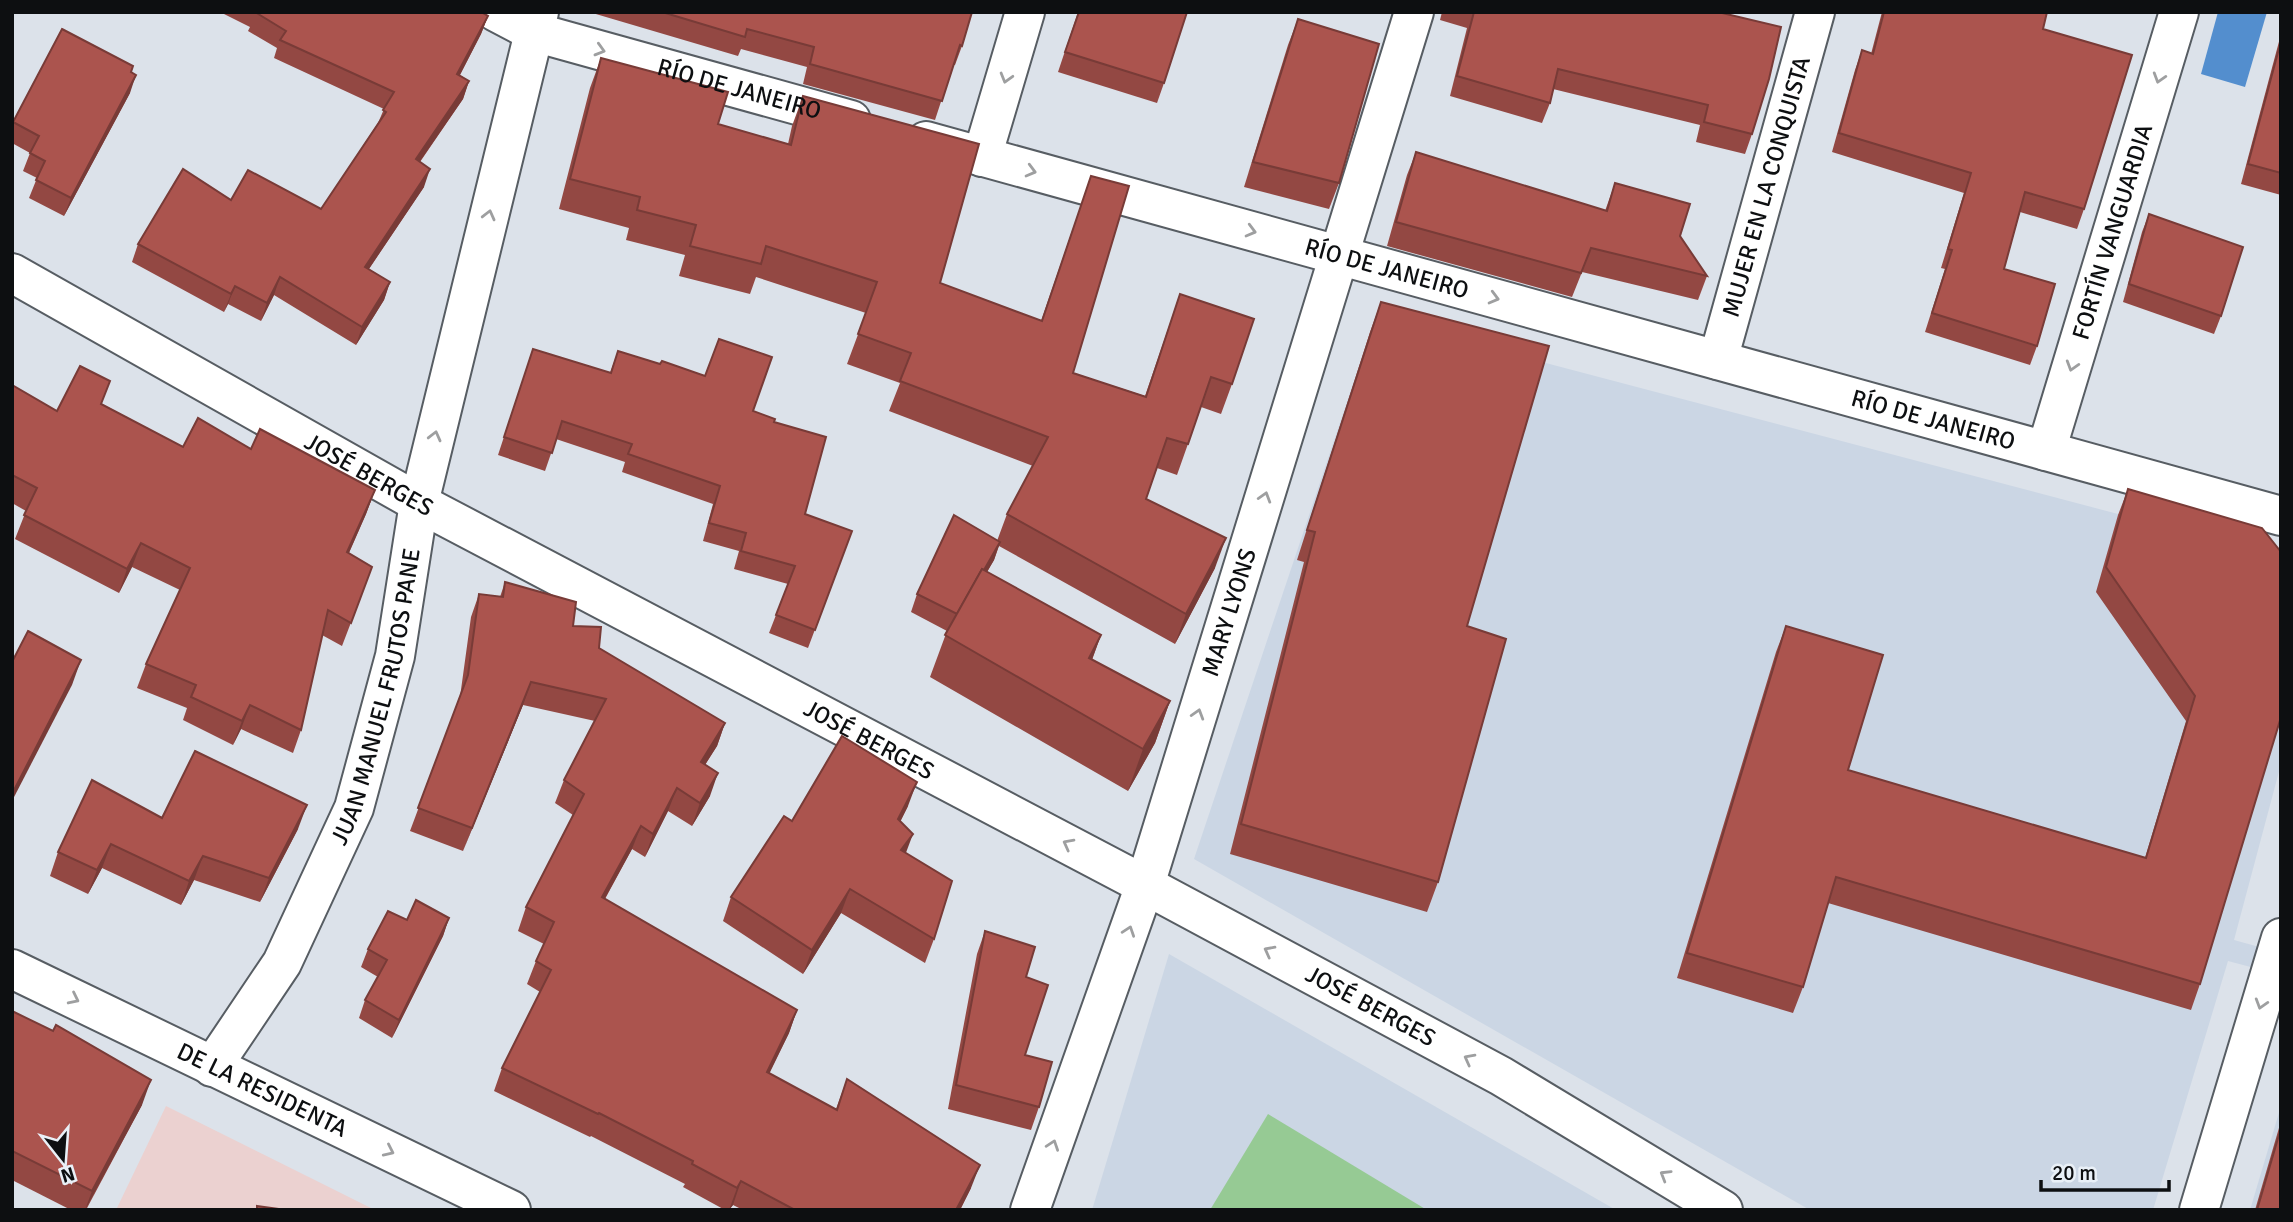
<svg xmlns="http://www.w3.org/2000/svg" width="2293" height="1222" viewBox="0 0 2293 1222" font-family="Signika,sans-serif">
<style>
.commercial{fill:#ebd1d0}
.built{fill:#cbd6e4}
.green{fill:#96ca94}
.water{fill:#538ece}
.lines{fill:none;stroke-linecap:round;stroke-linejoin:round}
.minor-casing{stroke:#575d63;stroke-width:42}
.minor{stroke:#fff;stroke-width:38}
.wall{fill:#934843}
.shaded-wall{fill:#783b37}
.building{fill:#ab544e;stroke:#783b37;stroke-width:2}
.oneway{stroke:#9e9fa0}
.labels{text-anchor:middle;stroke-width:6;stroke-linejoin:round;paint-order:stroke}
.street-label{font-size:24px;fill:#0d0f11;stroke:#e9f0f7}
</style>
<rect width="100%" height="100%" fill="#dce2ea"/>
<polygon class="commercial" points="166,1106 375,1210 116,1210"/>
<g class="built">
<polygon points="1375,318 2281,557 2281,764 2234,940 2281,953 2281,975 2228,961 2153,1210 1810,1210 1194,859"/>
<polygon points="1169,954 1616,1210 1092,1210"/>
<polygon points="2281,1106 2281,1210 2250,1210"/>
</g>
<polygon class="green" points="1268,1114 1427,1210 1210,1210"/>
<polygon class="water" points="2218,12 2267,12 2245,87 2201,74"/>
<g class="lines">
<g class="minor-casing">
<g id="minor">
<path id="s1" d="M496,12L534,32L851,120"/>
<path id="s2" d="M926,141L2281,516"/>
<polyline points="982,157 1025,12"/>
<path id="s3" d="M12,273L419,503L1145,885L1501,1076L1723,1210"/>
<path id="s4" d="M1718,360L1815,12"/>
<path id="s5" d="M2046,451L2179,12"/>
<path id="s6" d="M12,969L511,1210"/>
<path id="s7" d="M212,1067L282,963L354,808L395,656L419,503L539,12"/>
<path id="s8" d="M1030,1210L1145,885L1414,12"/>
<polyline points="2199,1210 2281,938"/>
</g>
</g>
<use href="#minor" class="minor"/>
</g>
<g class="wall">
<polygon points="220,12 481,12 488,16 481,34 460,75 469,81 463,99 420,162 424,187 369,269 390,282 384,300 356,345 274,295 261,321 228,304 224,312 132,262 138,244 231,200 321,209 378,123 384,109 274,58 277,48 248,31 250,27"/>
<polygon points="589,12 972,12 962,46 955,65 953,65 935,120 803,84 807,67 741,49 738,56"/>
<polygon points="1078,12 1164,83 1157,103 1058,72"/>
<polygon points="1442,12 1718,12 1752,134 1745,154 1696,142 1700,125 1553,89 1550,103 1542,123 1450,96 1467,28 1440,20"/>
<polygon points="1882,12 2047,12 2043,29 2084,209 2077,229 2020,212 2004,269 2037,346 2030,365 1925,332 1945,269 1941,268 1964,193 1832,152 1855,70 1862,50 1871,54"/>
<polygon points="1298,19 1339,183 1329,209 1244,187 1288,45"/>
<polygon points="2281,34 2281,195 2241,184"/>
<polygon points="601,58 718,124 788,144 792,126 803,96 940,283 1041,321 1091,176 1073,373 1145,396 1180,294 1232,384 1221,414 1201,407 1177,475 1157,468 1146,499 1215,568 1175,644 999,546 994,560 987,572 1101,635 1092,660 1170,701 1155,743 1128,791 930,677 947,631 911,612 917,594 997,541 1007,514 1033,466 889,411 900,383 847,364 866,313 756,277 750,294 679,276 685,255 626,240 629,228 559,209 590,88"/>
<polygon points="133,66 131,72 130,93 64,216 29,198 37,178 23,171 30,153 12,143 12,125 13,122"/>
<polygon points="1416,152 1605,211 1615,183 1707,276 1698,300 1582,272 1572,297 1387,246 1407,175"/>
<polygon points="2149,214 2221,316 2214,334 2123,302 2142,232"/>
<polygon points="1381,302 1467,626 1438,882 1427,912 1230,854 1304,562 1297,560 1370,332"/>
<polygon points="618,351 753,411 774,422 805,514 852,531 808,648 769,633 788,584 734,569 739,551 703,541 713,504 622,472 625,462 556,439 545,471 498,455 527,367 610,373"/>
<polygon points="12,385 57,411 102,404 183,447 251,449 375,490 366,514 349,553 363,591 342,646 322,635 301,730 293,753 241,729 233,745 183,720 187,708 137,688 146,664 180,590 132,567 119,593 15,539 26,511 12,503"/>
<polygon points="2128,489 2262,528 2200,984 2191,1010 1828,903 1803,987 1793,1013 1677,978 1776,652 1786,626 1848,770 2145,858 2186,721 2096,592 2118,515"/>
<polygon points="505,582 573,626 599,648 725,723 717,746 705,765 710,796 692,826 668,811 645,857 632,849 605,899 797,1010 789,1033 769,1073 836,1109 847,1079 971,1188 960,1210 743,1210 733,1205 729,1210 725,1210 683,1187 685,1184 591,1136 590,1137 494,1091 502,1068 540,992 527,984 536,961 544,944 518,931 526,907 573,815 555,803 564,780 595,721 523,705 463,851 410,831 460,697 471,617 479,594 500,597"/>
<polygon points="908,806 900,822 906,853 934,939 925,963 841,913 803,974 723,921 731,897 792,821"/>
<polygon points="162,818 298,829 260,902 194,880 181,905 102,868 88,894 50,876 58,852"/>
<polygon points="449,918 443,936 392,1038 359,1018 365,1000 378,977 361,967 368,949 407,920"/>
<polygon points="985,931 1026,977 1025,1055 1039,1107 1031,1130 948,1109 977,954"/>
<polygon points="12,1011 142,1105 86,1210 71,1210 12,1180"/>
<polygon points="2281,1121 2281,1210 2255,1210"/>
</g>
<g class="shaded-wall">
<polygon points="488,16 481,34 451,92 457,74"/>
<polygon points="136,75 130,93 64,216 71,198"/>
<polygon points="469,81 463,99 409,177 416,159"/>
<polygon points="430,169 424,187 358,285 365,267"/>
<polygon points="280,277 274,295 261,321 267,303"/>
<polygon points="390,282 384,300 356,345 362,327"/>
<polygon points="235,286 228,304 224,312 231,294"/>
<polygon points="375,490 366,514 339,575 347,552"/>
<polygon points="1226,538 1215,568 1175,644 1186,614"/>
<polygon points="1000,542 994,560 951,633 958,615"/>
<polygon points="141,543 132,567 119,593 127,569"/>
<polygon points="1101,635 1085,678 1089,658"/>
<polygon points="81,660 72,685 12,801 12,794"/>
<polygon points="531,682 523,705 463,851 472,828"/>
<polygon points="1170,701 1155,743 1128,791 1143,749"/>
<polygon points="250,705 241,729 233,745 242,721"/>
<polygon points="725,723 717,746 692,785 701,762"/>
<polygon points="718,773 710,796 692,826 700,803"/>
<polygon points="917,782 908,806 889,844 898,819"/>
<polygon points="677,788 668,811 645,857 653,834"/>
<polygon points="307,805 298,829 260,902 269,878"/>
<polygon points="641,826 632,849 593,920 602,897"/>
<polygon points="913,834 904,858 901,850"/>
<polygon points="111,844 102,868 88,894 97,870"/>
<polygon points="203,856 194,880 181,905 189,881"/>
<polygon points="850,889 841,913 803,974 812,950"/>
<polygon points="449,918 443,936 392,1038 399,1020"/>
<polygon points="797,1010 789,1033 759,1095 767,1072"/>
<polygon points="151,1080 142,1105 85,1210 92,1191"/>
<polygon points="980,1165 971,1188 960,1210 956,1210"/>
<polygon points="741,1181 733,1205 729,1210 737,1188"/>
</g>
<g class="building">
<polygon points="255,12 481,12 488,16 457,74 469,81 416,159 430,169 365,267 390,282 362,327 280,277 267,303 235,286 231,294 138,244 183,169 231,200 248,170 321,209 386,112 383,110 394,92 280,40 286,31"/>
<polygon points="662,12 972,12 962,46 960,45 942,101 810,64 814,47 747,29 745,37"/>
<polygon points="1079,12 1187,12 1164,83 1065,52"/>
<polygon points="1474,12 1718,12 1781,27 1769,79 1752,134 1704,122 1708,105 1558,69 1550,103 1457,76"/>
<polygon points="1884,12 2047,12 2043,29 2132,55 2084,209 2025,192 2004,269 2055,284 2037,346 1932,313 1952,250 1948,249 1971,173 1839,133 1862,50 1873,54"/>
<polygon points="1298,19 1379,44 1339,183 1253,162"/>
<polygon points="62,29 133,66 131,72 136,75 71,198 36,180 45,161 30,153 39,136 13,122"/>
<polygon points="2281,41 2281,173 2248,164"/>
<polygon points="601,58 728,92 718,124 791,145 803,96 979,144 940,283 1042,321 1091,176 1129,186 1073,373 1146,397 1180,294 1254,319 1232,384 1211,377 1188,444 1167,438 1146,499 1226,538 1186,614 1007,514 1048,437 900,381 911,353 858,334 877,282 766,246 761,264 690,246 696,225 637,210 640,197 570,179"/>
<polygon points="1416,152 1607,211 1615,183 1690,204 1680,236 1707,276 1591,248 1581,273 1396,222"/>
<polygon points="2149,214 2243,247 2221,316 2129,284"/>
<polygon points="1381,302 1549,346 1467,626 1506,639 1438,882 1241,824 1315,532 1307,530"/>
<polygon points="719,339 772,357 753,411 775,419 774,422 826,437 805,514 852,531 815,630 776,615 795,566 741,551 746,533 709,523 720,486 628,454 632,444 562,421 552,453 504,437 533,349 611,373 618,351 660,364 662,361 705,376"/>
<polygon points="80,366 110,381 101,404 183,447 198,418 251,449 260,429 375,490 347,552 372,567 351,623 328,610 301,730 250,705 242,721 191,697 196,685 146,664 190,568 141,543 127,569 24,515 37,488 12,475 12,385 57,411"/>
<polygon points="2128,489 2262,528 2281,552 2281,717 2200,984 1836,877 1803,987 1687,953 1786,626 1883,655 1848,770 2146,858 2195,696 2106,567"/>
<polygon points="954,515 1000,542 984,570 982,569 957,614 917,594"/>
<polygon points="982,569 1101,635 1089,658 1170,701 1143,749 945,635"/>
<polygon points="505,582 576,602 573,626 601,627 599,648 725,723 701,762 718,773 700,803 677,788 653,834 641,826 602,897 797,1010 767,1072 837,1110 847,1079 980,1165 956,1210 795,1210 741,1181 737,1188 692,1164 693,1161 599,1113 598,1114 502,1068 551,970 536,961 554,922 526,907 584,794 564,780 606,699 531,682 472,828 418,808 468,675 479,594 503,597"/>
<polygon points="28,631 81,660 12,794 12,662"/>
<polygon points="842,736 917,782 898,819 913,834 901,850 952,881 934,939 850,889 812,950 731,897 784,816 792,821"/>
<polygon points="195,751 307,805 269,878 203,856 189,881 111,844 97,870 58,852 92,780 162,818"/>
<polygon points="416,900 449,918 399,1020 365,1000 387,960 368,949 388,911 407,920"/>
<polygon points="985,931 1035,947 1026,977 1048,985 1025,1055 1052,1062 1039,1107 956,1085"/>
<polygon points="12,1011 53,1031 56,1025 151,1080 92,1191 12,1151"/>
<polygon points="2281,1128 2281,1210 2257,1210"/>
<polygon points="257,1206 286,1210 257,1210"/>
</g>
<defs><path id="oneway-chevron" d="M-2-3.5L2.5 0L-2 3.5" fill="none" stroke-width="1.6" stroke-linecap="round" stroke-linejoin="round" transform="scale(1.75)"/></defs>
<g class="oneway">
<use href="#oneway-chevron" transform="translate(600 50) rotate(16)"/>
<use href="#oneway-chevron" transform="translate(1006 78) rotate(106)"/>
<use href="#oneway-chevron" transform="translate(2159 78) rotate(107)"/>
<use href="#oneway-chevron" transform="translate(1031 171) rotate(15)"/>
<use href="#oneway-chevron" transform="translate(489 215) rotate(-76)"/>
<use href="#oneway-chevron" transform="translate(1251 231) rotate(15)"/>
<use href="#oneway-chevron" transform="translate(1494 298) rotate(15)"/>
<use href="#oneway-chevron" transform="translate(2072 366) rotate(107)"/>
<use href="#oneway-chevron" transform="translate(435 436) rotate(-76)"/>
<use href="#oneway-chevron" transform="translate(1265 497) rotate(-73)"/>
<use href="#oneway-chevron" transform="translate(1198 714) rotate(-73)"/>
<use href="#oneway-chevron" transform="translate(1068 844) rotate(-152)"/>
<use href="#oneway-chevron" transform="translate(1129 931) rotate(-71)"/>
<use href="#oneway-chevron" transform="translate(1269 951) rotate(-152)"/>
<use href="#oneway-chevron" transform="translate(74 999) rotate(26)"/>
<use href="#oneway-chevron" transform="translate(2261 1004) rotate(107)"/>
<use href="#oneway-chevron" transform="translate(1469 1059) rotate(-152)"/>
<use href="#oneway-chevron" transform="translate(1053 1145) rotate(-71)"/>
<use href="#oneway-chevron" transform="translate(389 1151) rotate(25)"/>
<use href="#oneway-chevron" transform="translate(1665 1175) rotate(-149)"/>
</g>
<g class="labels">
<g class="street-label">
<text dy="8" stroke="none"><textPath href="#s1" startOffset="256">RÍO DE JANEIRO</textPath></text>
<text dy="8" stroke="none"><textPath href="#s4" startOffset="180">MUJER EN LA CONQUISTA</textPath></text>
<text dy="8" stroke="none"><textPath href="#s5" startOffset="229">FORTÍN VANGUARDIA</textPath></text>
<text dy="8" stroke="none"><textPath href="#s2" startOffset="478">RÍO DE JANEIRO</textPath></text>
<text dy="8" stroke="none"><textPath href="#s2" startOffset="1045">RÍO DE JANEIRO</textPath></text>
<text dy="8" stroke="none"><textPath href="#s3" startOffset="410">JOSÉ BERGES</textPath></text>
<text dy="8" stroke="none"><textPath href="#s8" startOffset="630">MARY LYONS</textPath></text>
<text dy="8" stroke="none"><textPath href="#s7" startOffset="410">JUAN MANUEL FRUTOS PANE</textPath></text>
<text dy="8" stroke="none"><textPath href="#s3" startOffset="976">JOSÉ BERGES</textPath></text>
<text dy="8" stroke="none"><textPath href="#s3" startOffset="1544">JOSÉ BERGES</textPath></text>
<text dy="8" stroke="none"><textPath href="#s6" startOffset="278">DE LA RESIDENTA</textPath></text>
</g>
</g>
<rect width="2293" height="1222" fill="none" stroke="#0d0f11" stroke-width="28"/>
<g transform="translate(63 1159) rotate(163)" stroke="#e9f0f7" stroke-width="5" paint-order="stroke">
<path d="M0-5L12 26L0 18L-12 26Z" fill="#0d0f11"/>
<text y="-10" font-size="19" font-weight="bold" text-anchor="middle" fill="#0d0f11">N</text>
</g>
<path d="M2041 1180v10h128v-10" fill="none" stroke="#0d0f11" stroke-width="3.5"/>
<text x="2052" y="1180" font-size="21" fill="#0d0f11" stroke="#e9f0f7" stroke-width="5" paint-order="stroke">20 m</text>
</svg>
